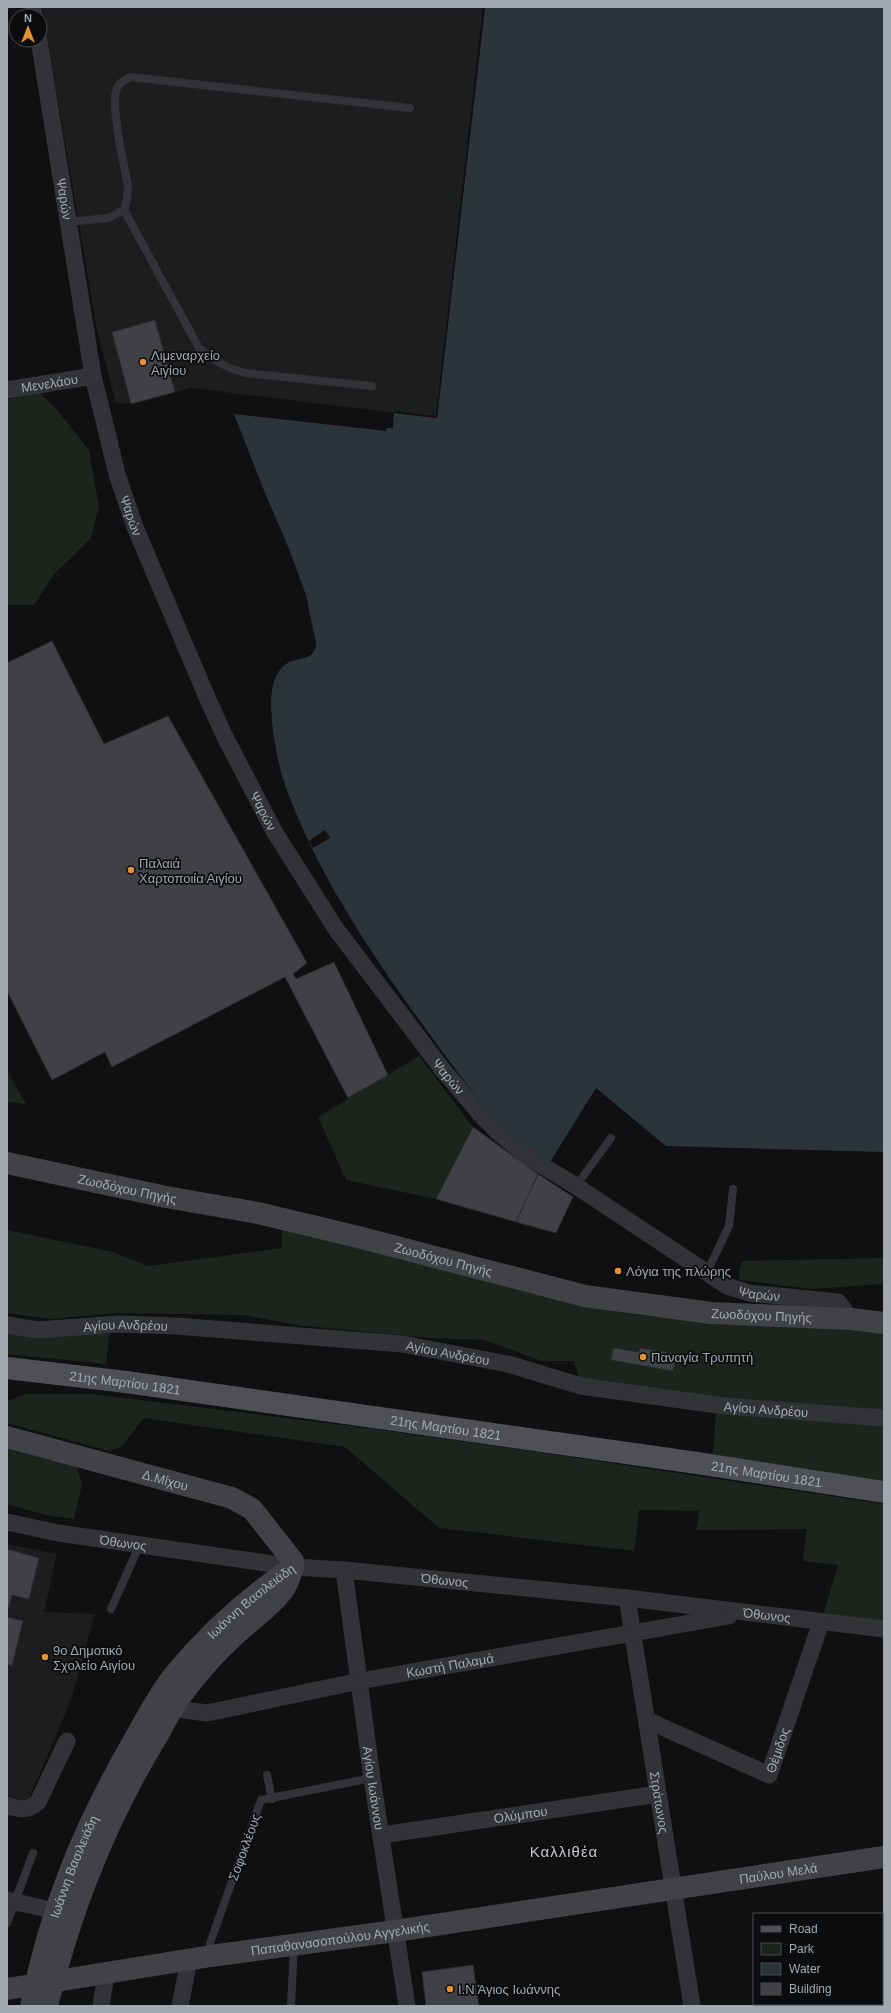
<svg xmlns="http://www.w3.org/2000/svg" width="891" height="2013" viewBox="0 0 891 2013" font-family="Arial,sans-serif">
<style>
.built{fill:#1c1d1e}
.green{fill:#1d241d}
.water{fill:#2b3439}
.pier{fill:#101012}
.building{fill:#3f4145;stroke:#2a2b2d}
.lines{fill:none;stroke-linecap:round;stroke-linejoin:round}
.lane{stroke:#323336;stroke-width:8}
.street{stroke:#323336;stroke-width:17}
.secondary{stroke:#404246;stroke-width:22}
.primary{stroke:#4e5055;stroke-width:22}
.poi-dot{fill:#e49236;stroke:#0b0c0d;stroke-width:1.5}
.labels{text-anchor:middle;stroke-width:3.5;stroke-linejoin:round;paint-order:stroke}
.street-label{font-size:13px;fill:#a2a9b1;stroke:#0b0c0d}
.poi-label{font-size:13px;fill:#a2a9b1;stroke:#0b0c0d;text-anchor:start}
.quarter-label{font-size:15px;letter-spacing:1px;fill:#c3c7ce;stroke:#0b0c0d}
</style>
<rect width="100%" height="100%" fill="#101012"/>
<g class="built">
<polygon points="42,7 485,7 437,418 191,388 131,404 116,403 97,330"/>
<polygon points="7,1544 57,1554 44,1612 95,1614 71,1700 28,1801 23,1802 7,1795"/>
</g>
<g class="green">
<polygon points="39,392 57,410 89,450 99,506 91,538 53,575 34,605 7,605 7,400"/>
<polygon points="419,1056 473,1127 436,1199 346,1180 318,1117"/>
<polygon points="7,1071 26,1104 7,1102"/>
<polygon points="282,1229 604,1309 637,1315 717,1323 718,1320 884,1332 884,1487 713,1454 717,1399 579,1379 574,1361 542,1361 484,1340 430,1338 296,1325 245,1315 115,1313 52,1319 7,1313 7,1230 113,1252 148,1266 282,1248"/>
<polygon points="884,1258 884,1284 812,1289 740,1280 739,1271 742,1261"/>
<polygon points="110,1330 106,1364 7,1354 7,1331"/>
<polygon points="26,1394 92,1394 366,1428 538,1452 884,1504 884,1629 821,1622 838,1565 803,1561 807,1529 696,1530 699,1511 639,1510 634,1551 439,1528 345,1447 144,1418 121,1447 109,1451 7,1423 7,1401"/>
<polygon points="7,1444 76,1464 82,1484 74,1519 50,1516 7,1504"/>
</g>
<path class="water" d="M485,7H884V1152L666,1146L596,1088L550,1162C500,1134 464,1081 431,1036C378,964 322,882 290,798C278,768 272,736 271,705C271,691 274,672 286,664C298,656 315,662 316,643L306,595L289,549L263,488L234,414L386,431L387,428H393L394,413L437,418Z"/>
<g class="pier">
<polygon points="483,7 485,7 437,418 394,413 394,411 436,416"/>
<polygon points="325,830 330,838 313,848 309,841"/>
</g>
<g class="building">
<polygon points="155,320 175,392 131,404 112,332"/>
<polygon points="52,641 104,744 168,716 307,963 293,974 296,979 334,962 388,1075 348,1098 285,977 112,1067 105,1052 52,1080 7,991 7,663"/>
<polygon points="473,1127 538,1174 516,1222 436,1199"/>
<polygon points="538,1174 573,1197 556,1233 516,1222"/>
<polygon points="613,1348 639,1352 640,1348 676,1354 673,1371 611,1360"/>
<polygon points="7,1549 39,1558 29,1599 12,1595 7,1614"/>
<polygon points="7,1617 23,1621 12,1666 7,1664"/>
<polygon points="473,1965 479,2006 426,2006 422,1972"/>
</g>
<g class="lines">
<g class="lane">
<path d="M124,210L199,348C215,361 224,367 245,373L372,386"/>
<path d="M69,222L108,218L124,210L127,200L128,186C124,165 111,109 116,91C118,83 124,80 131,77L410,108"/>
<polyline points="576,1186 611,1138"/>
<polyline points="707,1272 729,1226 733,1189"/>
<polyline points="111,1609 140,1544"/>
<polyline points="267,1775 272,1799"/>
<polyline points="7,1923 33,1853"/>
<polyline points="211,1955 210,1943 261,1800 372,1778"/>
<polyline points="882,1974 884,1974"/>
<polyline points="817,2004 817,2006"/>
<polyline points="291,2006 294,1945"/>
</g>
<g class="street">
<polyline points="33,7 34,16"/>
<path id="s1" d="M39,40L93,376L117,474L135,527L206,695L224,735L274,831L336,929L443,1070L482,1116L499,1133L527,1156L576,1186L727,1286L749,1293L838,1302L851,1319"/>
<path id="s2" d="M7,390L93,376"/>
<path id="s3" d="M7,1325L38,1330L119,1324L176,1326L402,1344L508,1364L581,1386L724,1406L884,1418"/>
<path id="s4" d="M7,1522L58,1533L293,1567L344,1570L627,1598L884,1629"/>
<path id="s5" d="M344,1570L372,1778L407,2006"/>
<path id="s6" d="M627,1598L692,2006"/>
<path id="s7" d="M163,1707L207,1713L360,1681L729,1616"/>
<path id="s8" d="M647,1720L769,1775L821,1622"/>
<path d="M7,1805C20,1810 27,1811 38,1802L67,1741"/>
<path id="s9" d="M382,1835L658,1794"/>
<polyline points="7,1900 55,1911"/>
<polyline points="101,2006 106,1974"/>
<polyline points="180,2006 189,1960"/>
</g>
<g class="secondary">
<path id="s10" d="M7,1163L166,1197L258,1213L358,1237L585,1296L711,1313L851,1319L884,1323"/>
<path id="s11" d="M7,1437L232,1498L252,1509L293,1561C293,1570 287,1587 280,1594C267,1610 248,1622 233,1637C214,1654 198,1673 183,1693C171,1708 163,1727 153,1743C103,1826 70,1912 47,2006"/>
<path id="s12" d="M7,1989L211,1956L395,1931L884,1857"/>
<path id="s13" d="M31,2006C51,1907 83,1829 133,1742C146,1719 158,1695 174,1675C208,1634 249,1597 293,1567"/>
</g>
<path class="primary" id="s14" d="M7,1368L126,1382L697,1463L884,1492"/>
</g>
<g class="poi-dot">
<circle cx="143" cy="362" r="4"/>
<circle cx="131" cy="870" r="4"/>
<circle cx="618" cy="1271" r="4"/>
<circle cx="643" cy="1357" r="4"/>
<circle cx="45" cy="1657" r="4"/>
<circle cx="450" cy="1989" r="4"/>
</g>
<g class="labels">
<g class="street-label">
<text dy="5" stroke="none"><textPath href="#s1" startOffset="161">Ψαρών</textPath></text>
<text dy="5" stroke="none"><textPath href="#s2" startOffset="43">Μενελάου</textPath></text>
<text dy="5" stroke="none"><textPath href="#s1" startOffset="485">Ψαρών</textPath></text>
<text dy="5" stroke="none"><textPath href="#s1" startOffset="809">Ψαρών</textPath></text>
<text dy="5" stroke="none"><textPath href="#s1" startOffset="1133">Ψαρών</textPath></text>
<text dy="5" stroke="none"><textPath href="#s10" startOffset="123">Ζωοδόχου Πηγής</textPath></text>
<text dy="5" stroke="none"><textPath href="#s10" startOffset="447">Ζωοδόχου Πηγής</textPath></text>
<text dy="5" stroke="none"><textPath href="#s1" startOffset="1517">Ψαρών</textPath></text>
<text dy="5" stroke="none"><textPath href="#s10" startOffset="771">Ζωοδόχου Πηγής</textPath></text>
<text dy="5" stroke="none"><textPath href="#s3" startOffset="119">Αγίου Ανδρέου</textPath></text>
<text dy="5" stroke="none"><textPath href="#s3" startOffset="443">Αγίου Ανδρέου</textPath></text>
<text dy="5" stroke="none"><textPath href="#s14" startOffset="119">21ης Μαρτίου 1821</textPath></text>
<text dy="5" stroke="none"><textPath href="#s3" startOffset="767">Αγίου Ανδρέου</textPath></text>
<text dy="5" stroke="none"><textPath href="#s14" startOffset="443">21ης Μαρτίου 1821</textPath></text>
<text dy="5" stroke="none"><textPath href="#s14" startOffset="767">21ης Μαρτίου 1821</textPath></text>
<text dy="5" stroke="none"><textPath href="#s11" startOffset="164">Δ.Μίχου</textPath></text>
<text dy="5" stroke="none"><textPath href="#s4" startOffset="118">Όθωνος</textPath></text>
<text dy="5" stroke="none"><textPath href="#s4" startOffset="442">Όθωνος</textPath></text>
<text dy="5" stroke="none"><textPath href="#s13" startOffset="470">Ιωάννη Βασιλειάδη</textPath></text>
<text dy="5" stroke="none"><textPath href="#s4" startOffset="766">Όθωνος</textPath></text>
<text dy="5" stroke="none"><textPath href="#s7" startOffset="292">Κωστή Παλαμά</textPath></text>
<text dy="5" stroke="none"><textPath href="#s8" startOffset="160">Θέμιδος</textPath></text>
<text dy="5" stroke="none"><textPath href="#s5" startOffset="220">Αγίου Ιωάννου</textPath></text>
<text dy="5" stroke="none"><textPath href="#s6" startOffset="207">Στράτωνος</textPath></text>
<text dy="5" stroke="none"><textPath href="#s9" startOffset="140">Ολύμπου</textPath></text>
<text transform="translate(244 1847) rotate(-70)" y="5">Σοφοκλέους</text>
<text dy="5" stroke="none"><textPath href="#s13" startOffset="146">Ιωάννη Βασιλειάδη</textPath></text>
<text dy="5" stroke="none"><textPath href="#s12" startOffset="780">Παύλου Μελά</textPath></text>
<text dy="5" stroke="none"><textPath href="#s12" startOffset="337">Παπαθανασοπούλου Αγγελικής</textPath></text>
</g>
<g class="poi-label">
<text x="151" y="360">Λιμεναρχείο<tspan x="151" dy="15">Αιγίου</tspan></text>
<text x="139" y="868">Παλαιά<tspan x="139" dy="15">Χαρτοποιία Αιγίου</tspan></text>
<text x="626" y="1276">Λόγια της πλώρης</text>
<text x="651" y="1362">Παναγία Τρυπητή</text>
<text x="53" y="1655">9ο Δημοτικό<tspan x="53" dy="15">Σχολείο Αιγίου</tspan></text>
<text x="458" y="1994">Ι.Ν Άγιος Ιωάννης</text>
</g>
<g class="quarter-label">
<text x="564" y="1857">Καλλιθέα</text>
</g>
</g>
<rect width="891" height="2013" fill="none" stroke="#a2a9b1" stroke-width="16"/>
<rect x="753" y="1913" width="130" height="92" fill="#0b0c0d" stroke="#474b4f"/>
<rect x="761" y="1926" width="20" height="6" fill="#4e5055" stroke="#474b4f"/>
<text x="789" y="1933" font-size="12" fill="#a2a9b1">Road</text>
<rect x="761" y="1943" width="20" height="12" fill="#1d241d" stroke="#474b4f"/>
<text x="789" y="1953" font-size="12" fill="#a2a9b1">Park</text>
<rect x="761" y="1963" width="20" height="12" fill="#2b3439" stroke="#474b4f"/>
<text x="789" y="1973" font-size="12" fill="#a2a9b1">Water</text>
<rect x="761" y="1983" width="20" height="12" fill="#3f4145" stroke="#474b4f"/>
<text x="789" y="1993" font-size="12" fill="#a2a9b1">Building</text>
<g transform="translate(28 28)"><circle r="19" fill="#0b0c0d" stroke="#474b4f"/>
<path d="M0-3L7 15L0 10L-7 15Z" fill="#e49236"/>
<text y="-6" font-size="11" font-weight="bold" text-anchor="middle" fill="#a2a9b1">N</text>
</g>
</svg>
